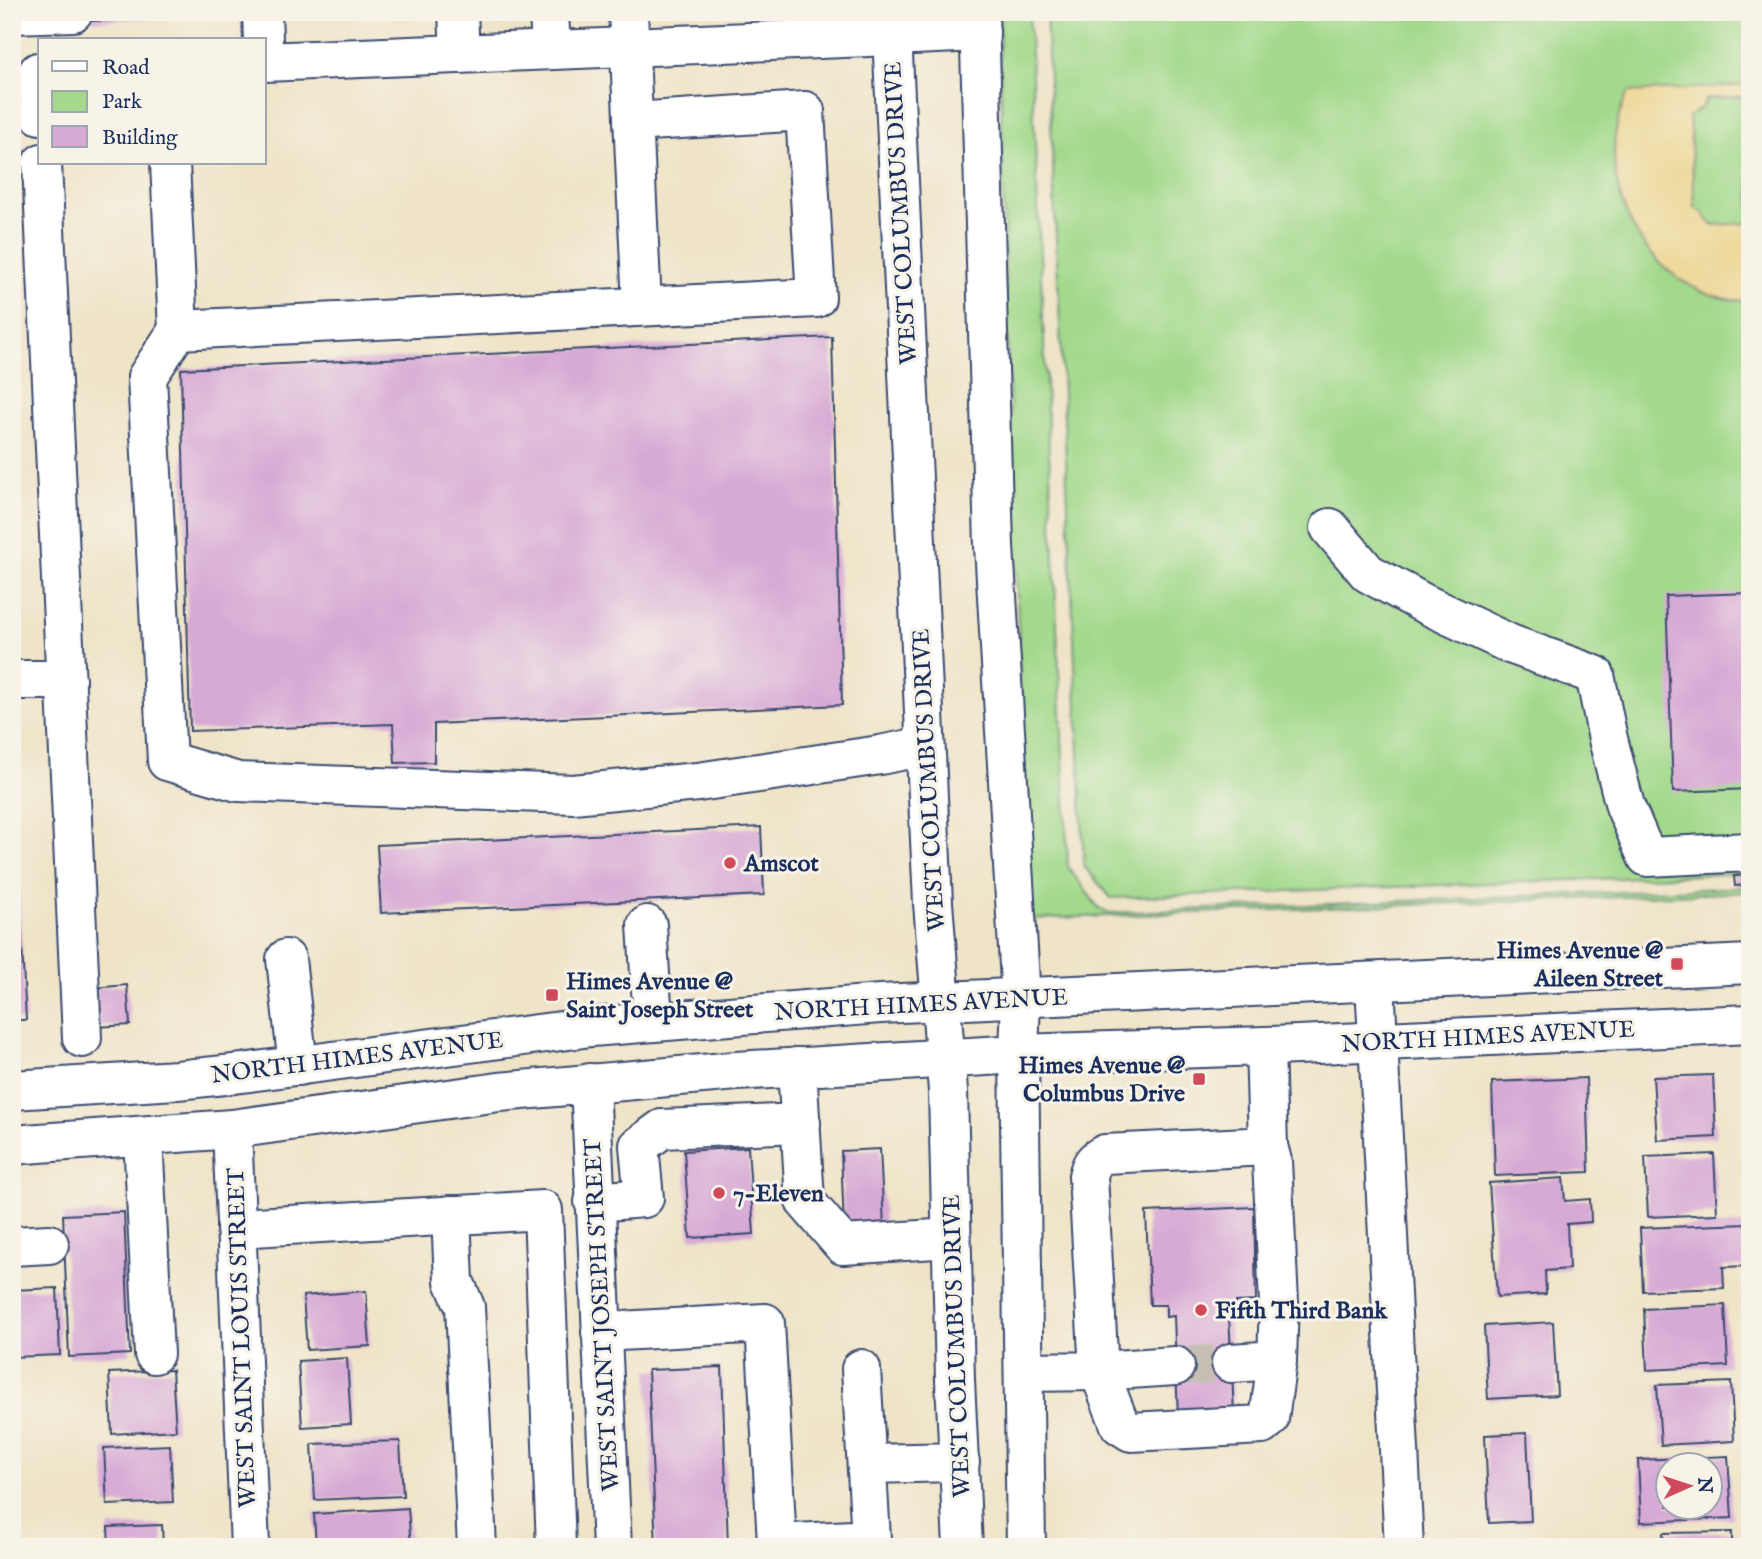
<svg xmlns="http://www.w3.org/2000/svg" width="1762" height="1559" viewBox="0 0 1762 1559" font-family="'IM FELL English',serif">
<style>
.green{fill:#a2d98b;stroke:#5e8474;stroke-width:2}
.sand{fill:#eeda9e;stroke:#84847e;stroke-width:2}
.building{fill:#d7a9d5;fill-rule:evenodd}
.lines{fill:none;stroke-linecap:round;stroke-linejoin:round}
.minor-tunnel{stroke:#c5c0b3;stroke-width:38;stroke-dasharray:38 19;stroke-linecap:butt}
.minor-casing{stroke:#3b4a6e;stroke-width:42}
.major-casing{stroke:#3b4a6e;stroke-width:42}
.minor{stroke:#fff;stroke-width:38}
.major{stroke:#fff;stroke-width:38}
.poi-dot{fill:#d1495b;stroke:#f7f3e8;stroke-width:2.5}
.labels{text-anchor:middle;stroke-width:6;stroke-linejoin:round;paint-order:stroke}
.street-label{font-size:24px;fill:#1b2f5e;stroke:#f7f3e8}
.poi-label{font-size:24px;font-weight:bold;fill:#1b2f5e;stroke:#f7f3e8;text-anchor:start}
</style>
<rect width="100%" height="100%" fill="#f7f3e8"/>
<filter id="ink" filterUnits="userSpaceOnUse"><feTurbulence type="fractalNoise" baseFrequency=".0143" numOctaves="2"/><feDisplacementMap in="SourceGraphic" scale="14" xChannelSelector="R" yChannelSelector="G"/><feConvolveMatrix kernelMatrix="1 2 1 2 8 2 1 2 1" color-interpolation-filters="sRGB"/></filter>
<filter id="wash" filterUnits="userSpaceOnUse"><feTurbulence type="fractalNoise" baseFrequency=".00686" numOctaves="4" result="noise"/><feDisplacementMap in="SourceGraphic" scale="28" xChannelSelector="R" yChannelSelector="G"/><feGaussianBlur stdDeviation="1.57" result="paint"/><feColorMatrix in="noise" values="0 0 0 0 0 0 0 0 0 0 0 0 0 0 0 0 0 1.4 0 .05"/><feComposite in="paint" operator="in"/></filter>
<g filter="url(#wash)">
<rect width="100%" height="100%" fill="#efe4c8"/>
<g class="green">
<polygon points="999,12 1029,12 1068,867 1098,907 1107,913 1750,887 1750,892 1029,919 1005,272"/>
<polygon points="1046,12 1750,12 1750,873 1111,898 1084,866"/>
</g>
<path class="sand" d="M1750,85V96L1706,99L1702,108L1689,116L1695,208L1702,212L1712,225L1750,223V301C1666,301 1606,217 1615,138C1617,122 1620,106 1629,92Z"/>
<g id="blocks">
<g class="building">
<polygon points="92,12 160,12 161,18 92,21"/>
<polygon points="832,337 842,705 434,724 434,762 395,763 393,724 190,731 181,369"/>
<polygon points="1750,593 1750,789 1673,792 1666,596"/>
<polygon points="761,827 764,895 381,913 377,845"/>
<polygon points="12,837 16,837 26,1020 12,1020"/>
<polygon points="1747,875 1748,885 1735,886 1734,876"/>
<polygon points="127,985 130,1025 95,1027 93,988"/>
<polygon points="1713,1075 1716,1137 1657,1140 1653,1077"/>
<polygon points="1586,1078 1589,1172 1495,1176 1492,1082"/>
<polygon points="748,1147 754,1234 690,1238 684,1151"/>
<polygon points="880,1149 884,1226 844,1228 841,1151"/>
<polygon points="1714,1154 1717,1214 1648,1217 1645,1157"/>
<polygon points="1563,1178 1565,1201 1590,1199 1591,1222 1567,1224 1569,1269 1545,1271 1546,1294 1497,1297 1489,1183"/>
<polygon points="1254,1207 1256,1301 1236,1302 1236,1315 1229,1315 1234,1413 1178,1416 1174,1316 1166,1317 1166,1305 1150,1305 1146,1212"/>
<polygon points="124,1212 130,1354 69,1357 63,1215"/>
<polygon points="1748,1224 1750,1266 1723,1267 1724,1288 1643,1291 1640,1228"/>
<polygon points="57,1288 60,1355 12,1357 12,1290"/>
<polygon points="366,1291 370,1346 307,1350 303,1296"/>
<polygon points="1725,1305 1728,1366 1647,1370 1644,1309"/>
<polygon points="1553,1322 1557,1395 1488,1399 1484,1326"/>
<polygon points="347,1358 351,1424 302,1427 298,1361"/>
<polygon points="722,1367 728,1547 656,1547 648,1370"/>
<polygon points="172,1370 176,1430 112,1434 109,1373"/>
<polygon points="1731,1382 1734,1441 1661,1445 1657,1385"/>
<polygon points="1527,1433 1531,1521 1489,1523 1485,1435"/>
<polygon points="400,1441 403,1496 315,1500 312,1444"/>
<polygon points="170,1445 173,1502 107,1505 104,1448"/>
<path d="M1728,1456L1732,1518L1641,1522L1638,1460ZM1668,1464H1710V1506H1668Z"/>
<polygon points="408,1508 411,1547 316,1547 314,1514"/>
<polygon points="162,1525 163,1547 109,1547 108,1527"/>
<polygon points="1732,1532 1732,1547 1664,1547 1663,1533"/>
<polygon points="1559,1542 1559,1547 1493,1547 1493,1545"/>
</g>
</g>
</g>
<g filter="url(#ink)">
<use href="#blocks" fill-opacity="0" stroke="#3b4a6e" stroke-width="2"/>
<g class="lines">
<polyline class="minor-tunnel" points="1175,1366 1231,1363"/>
<g class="minor-casing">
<g id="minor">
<polyline points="262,12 263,40"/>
<polyline points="458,12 460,54"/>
<polyline points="549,12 551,50"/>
<polyline points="628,12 642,306"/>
<polyline points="12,14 73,12"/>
<polyline points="264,62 892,36"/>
<polyline points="38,72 40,115"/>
<polyline points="42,163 82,1038"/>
<polyline points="170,163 178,330 147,377 167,761 238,782 573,794 698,782 880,755 925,746"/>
<polyline points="178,330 816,298 805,111 633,122"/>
<polyline points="1330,528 1368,573 1423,603 1510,644 1595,675 1608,739 1625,806 1647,857 1750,852"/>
<polyline points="12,680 66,680"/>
<polyline points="647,925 653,1022"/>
<polyline points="286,959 298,1066"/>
<polyline points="1375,982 1404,1547"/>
<polyline points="797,1067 805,1201 843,1245 951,1238"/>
<polyline points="590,1083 612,1547"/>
<polyline points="12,1090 177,1080 234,1074 591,1027 880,1004 1750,964"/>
<polyline points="232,1129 250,1547"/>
<polyline points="143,1137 154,1354"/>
<polyline points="12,1145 232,1129 499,1092 736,1071 1019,1054 1298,1045 1750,1024"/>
<polyline points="594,1202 644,1198 639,1146 662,1129 801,1123"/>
<polyline points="451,1215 454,1281 465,1307 477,1547"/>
<polyline points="236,1228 543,1210 556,1547"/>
<polyline points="12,1246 49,1244"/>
<polyline points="601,1332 765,1323 777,1544 871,1539 861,1369"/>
<polyline points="1231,1363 1277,1360 1279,1303 1272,1161 1268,1146"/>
<polyline points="1175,1366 1099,1371 1120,1425 1131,1432 1262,1425 1269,1419 1277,1360"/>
<path d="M1024,1372L1099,1371L1088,1176C1091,1164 1094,1159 1105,1154L1268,1146L1265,1046"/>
<polyline points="867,1464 960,1462"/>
</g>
</g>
<g class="major-casing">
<g id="major">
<polyline points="891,12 933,903 948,1091 955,1380 963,1547"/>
<polyline points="979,12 994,546 1021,999 1019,1054 1026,1547"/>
<polyline points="892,36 980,32"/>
</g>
</g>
<use href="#minor" class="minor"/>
<use href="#major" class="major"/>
</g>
</g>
<g class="poi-dot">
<circle cx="730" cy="863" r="7"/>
<rect x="1670" y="957" width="14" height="14" rx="3.5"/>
<rect x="545" y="988" width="14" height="14" rx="3.5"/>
<rect x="1192" y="1072" width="14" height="14" rx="3.5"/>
<circle cx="719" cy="1193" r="7"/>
<circle cx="1201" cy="1310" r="7"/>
</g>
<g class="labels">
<g class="street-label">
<text transform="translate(900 213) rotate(-93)" y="8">WEST COLUMBUS DRIVE</text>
<text transform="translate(928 780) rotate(-93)" y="8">WEST COLUMBUS DRIVE</text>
<text transform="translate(921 1004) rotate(-3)" y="8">NORTH HIMES AVENUE</text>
<text transform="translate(1488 1036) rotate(-3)" y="8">NORTH HIMES AVENUE</text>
<text transform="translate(357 1057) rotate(-7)" y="8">NORTH HIMES AVENUE</text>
<text transform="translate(601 1315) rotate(-93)" y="8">WEST SAINT JOSEPH STREET</text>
<text transform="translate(241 1338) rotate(-92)" y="8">WEST SAINT LOUIS STREET</text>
<text transform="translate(956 1346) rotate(-92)" y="8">WEST COLUMBUS DRIVE</text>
</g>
<g class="poi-label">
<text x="744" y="871">Amscot</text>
<text x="1663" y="958" text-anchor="end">Himes Avenue @<tspan x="1663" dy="28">Aileen Street</tspan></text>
<text x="566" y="989">Himes Avenue @<tspan x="566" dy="28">Saint Joseph Street</tspan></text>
<text x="1185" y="1073" text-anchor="end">Himes Avenue @<tspan x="1185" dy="28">Columbus Drive</tspan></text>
<text x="733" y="1201">7-Eleven</text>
<text x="1215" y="1318">Fifth Third Bank</text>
</g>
</g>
<rect width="1762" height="1559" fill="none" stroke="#f7f3e8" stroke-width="42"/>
<rect x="38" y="38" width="228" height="126" fill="#f7f3e8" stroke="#9fa5b1" stroke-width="2"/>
<rect x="52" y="61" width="35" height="10" fill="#ffffff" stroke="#9fa5b1" stroke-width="2"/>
<text x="102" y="74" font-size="21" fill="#1b2f5e">Road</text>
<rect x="52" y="91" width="35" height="21" fill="#a2d98b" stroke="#9fa5b1" stroke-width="2"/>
<text x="102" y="108" font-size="21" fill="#1b2f5e">Park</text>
<rect x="52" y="126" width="35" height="21" fill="#d7a9d5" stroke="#9fa5b1" stroke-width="2"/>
<text x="102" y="144" font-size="21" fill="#1b2f5e">Building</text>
<g transform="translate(1689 1486) rotate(87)"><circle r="33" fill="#f7f3e8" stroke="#9fa5b1" stroke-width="2"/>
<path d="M0-5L12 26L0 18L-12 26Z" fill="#d1495b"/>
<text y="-10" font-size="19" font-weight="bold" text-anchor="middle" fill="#1b2f5e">N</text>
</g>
</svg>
